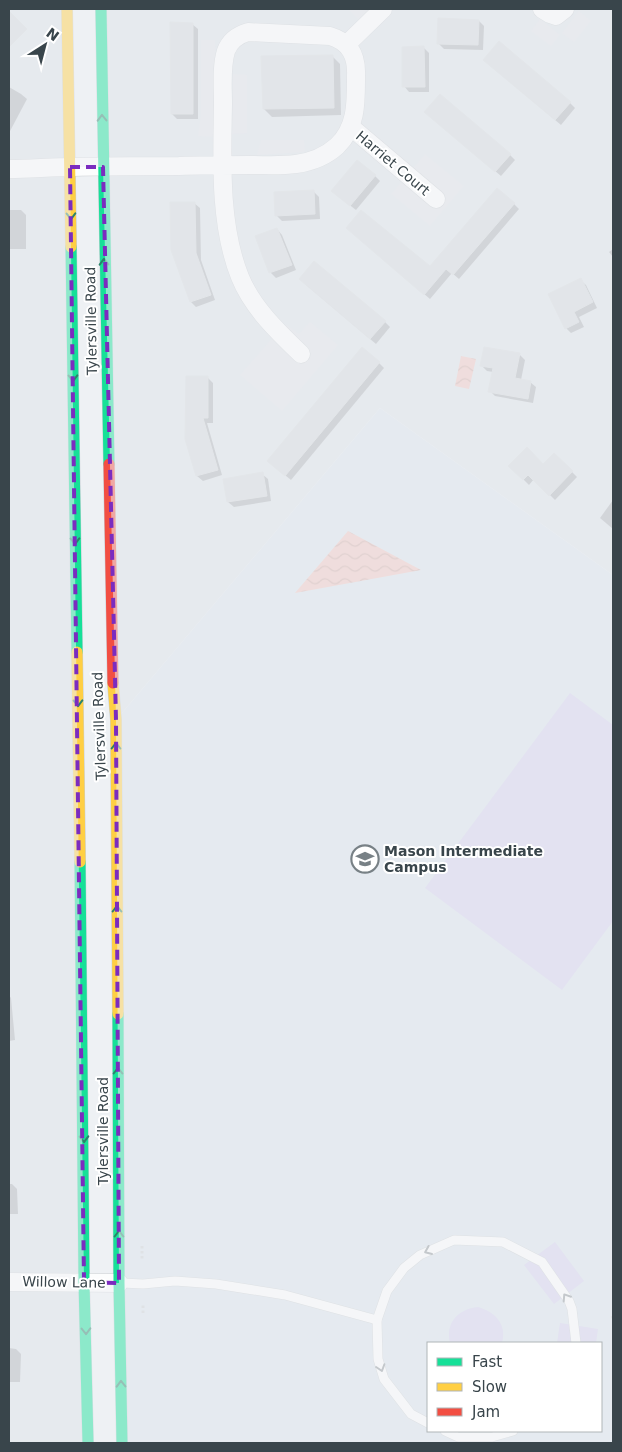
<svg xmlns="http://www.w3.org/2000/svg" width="622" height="1452" viewBox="0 0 622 1452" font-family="'DejaVu Sans',sans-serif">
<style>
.residential{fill:#dce2e7}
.education{fill:#dae3ea;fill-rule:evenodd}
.green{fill:#d4d0ee}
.parking{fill:#dfe2e6}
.water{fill:url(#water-waves)}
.shadow{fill:#0003}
.building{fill:#d3d8db;stroke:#d4d9dc}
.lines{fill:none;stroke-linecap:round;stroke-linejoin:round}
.lane-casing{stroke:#cbcfd2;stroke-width:10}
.street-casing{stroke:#cbcfd2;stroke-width:19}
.fast-casing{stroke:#c8cfd5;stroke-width:12}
.slow-casing{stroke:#c8cfd5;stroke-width:12}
.jam-casing{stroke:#c8cfd5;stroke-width:12}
.path{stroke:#ccd1d3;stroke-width:3;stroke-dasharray:2.5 2.5;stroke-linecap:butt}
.lane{stroke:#fcfdfd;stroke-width:9}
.street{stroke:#fcfdfd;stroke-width:18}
.fast{stroke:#16e098;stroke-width:11}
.slow{stroke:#ffcf43;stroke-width:11}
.jam{stroke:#f24e42;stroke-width:11}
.oneway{stroke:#2b836a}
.oneway2{stroke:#91989b}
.marked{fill:none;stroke:#7b2cbf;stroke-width:4;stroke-dasharray:10 6;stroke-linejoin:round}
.labels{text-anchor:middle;stroke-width:4;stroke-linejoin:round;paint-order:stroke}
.street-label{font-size:14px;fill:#39454b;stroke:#fff}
.poi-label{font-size:14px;font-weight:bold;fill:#39454b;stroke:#fff;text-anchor:start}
</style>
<defs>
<pattern id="water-waves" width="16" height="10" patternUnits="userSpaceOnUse" patternTransform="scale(1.25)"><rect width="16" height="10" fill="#f0c6c0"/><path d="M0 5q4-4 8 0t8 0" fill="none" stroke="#cfaba6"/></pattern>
</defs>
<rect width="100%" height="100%" fill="#eef1f4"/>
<g class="residential">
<polygon points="9,9 67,9 88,1443 9,1443"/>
<polygon points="102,9 613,9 613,575 380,408 116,720"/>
</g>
<path class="education" d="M380,408L613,575V1443H122L116,720ZM428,1343H601V1431H428Z"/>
<g class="green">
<polygon points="570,693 613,725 613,921 562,990 425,888"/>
<polygon points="555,1242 584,1281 554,1304 524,1265"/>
<path d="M478,1307C495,1312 507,1324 502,1343H450C445,1323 458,1309 478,1307Z"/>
<polygon points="560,1323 598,1329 596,1343 557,1343"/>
</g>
<g class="parking">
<polygon points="348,9 372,9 360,21"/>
<polygon points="579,11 591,21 574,42 562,33"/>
<polygon points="540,19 560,35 551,46 531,31"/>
<polygon points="201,40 215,40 217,137 198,136 201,115"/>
<polygon points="233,74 247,75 247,133 232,134"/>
<polygon points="261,140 304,140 305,152 257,155"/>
<polygon points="425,154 464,186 430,226 391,194"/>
<polygon points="310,322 338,345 282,411 240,375 285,324 299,334"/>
</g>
<g class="water">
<polygon points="461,356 476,359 469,389 455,386"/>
<polygon points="348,531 421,570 295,593"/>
</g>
<g class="shadow">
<polygon points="479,21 484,26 483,50 444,49 438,43"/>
<polygon points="192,24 198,29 198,119 177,119 172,114"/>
<polygon points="424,48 429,53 429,92 409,92 404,86"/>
<polygon points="332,56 340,64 341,115 272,117 264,109"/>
<polygon points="490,65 570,103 575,108 561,125"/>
<polygon points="9,87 21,94 27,99 9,133"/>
<polygon points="431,117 510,155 515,160 501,176"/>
<polygon points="375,176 380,181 356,210 338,196"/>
<polygon points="314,192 319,197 320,219 282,221 276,215"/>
<polygon points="194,203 200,208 201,260 215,300 196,307 191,302 173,250"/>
<polygon points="514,204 519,209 459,279 452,273 430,299 353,233 430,268"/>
<polygon points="9,210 21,210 26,215 26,249 9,249"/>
<polygon points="277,229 282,235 296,270 276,278 271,273 257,237"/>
<polygon points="613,249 613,257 609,252"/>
<polygon points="580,280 586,285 597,308 579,317 584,327 571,333 566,328"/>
<polygon points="305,284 385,322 390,327 376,344"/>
<polygon points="519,354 525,360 521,380 530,382 536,387 533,403 495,396 490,391 493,372 487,371 481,365"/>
<polygon points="379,363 384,368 291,480 274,466"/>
<polygon points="208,378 213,383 213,423 207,423 222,475 203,481 197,476 187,439"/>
<polygon points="554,454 577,477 555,500 534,479 529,485 510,466 543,465"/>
<polygon points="262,474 268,479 271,501 234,507 228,502"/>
<polygon points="613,500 613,529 600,518"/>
<polygon points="9,995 11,998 15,1040 9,1041"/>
<polygon points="9,1184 12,1184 17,1189 18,1214 9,1214"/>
<polygon points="9,1348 16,1349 21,1354 20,1382 9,1382"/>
</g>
<g class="building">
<polygon points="9,11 27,29 9,47"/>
<polygon points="438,18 479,20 478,45 437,44"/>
<polygon points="170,22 193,23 193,114 171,114"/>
<polygon points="499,41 571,102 555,120 483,60"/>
<polygon points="424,46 425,87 402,87 402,47"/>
<polygon points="333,55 334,108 263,109 261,56"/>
<polygon points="440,94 511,154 495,172 424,112"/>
<polygon points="357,160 376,175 350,206 331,191"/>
<polygon points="497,188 515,203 453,275 446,269 424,295 346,228 361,210 430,266"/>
<polygon points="314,190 315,214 275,216 274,192"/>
<polygon points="170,202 195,202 196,253 211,295 190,302 171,250"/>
<polygon points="277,228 292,265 269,273 255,236"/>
<polygon points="314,261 386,321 370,339 299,279"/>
<polygon points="581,278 593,302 574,312 579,322 565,329 548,294"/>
<polygon points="362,347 380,362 285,476 267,461"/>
<polygon points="484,347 520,353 515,378 531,381 528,399 488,392 493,368 480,366"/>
<polygon points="186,376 208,376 208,418 203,418 218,470 196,476 185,439"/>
<polygon points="527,447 543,464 554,453 573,471 549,496 528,475 523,480 508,466"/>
<polygon points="263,472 267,496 227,502 223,479"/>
</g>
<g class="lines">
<g class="lane-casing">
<g id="lane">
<polyline points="122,1283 143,1284 175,1281 216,1284 285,1295 377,1320"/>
<polyline points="428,1423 411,1414 384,1379 378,1359 377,1320 387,1291 404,1268 420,1255 454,1240 503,1242 542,1262 569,1301 572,1309 576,1343"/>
<polyline points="445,1431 458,1437 492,1437 513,1431"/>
</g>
</g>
<g class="street-casing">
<g id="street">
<polyline points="542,9 550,14 556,16 565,9"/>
<polyline points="347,44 383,9"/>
<polyline points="351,127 436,199"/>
<path d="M9,169C30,169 52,167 73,167C108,166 144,166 179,166C203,165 227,165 251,165C266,165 281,166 296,164C311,162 326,156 337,146C357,127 356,102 356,76C357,56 350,42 330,36L248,32C238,35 230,40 226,51C221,67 223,87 223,104C222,160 219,225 240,277C252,307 277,331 301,354"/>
<polyline points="9,1282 119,1283"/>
</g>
</g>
<g class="fast-casing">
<g id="fast">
<polyline points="101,9 109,464"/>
<polyline points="71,247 77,652"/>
<polyline points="80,862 84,1282 88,1443"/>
<polyline points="118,1014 119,1283 122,1443"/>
</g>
</g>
<g class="slow-casing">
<g id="slow">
<polyline points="67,9 71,247"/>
<polyline points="77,652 80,862"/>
<polyline points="113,683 116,720 118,1014"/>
</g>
</g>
<g class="jam-casing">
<polyline id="jam" points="109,464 113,683"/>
</g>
<g class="path">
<polyline points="142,1246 142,1260"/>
<polyline points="143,1313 143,1304"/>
<polyline points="612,1316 613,1318"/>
<polyline points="612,1443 613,1442"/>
</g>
<use href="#lane" class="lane"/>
<use href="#street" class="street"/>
<use href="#fast" class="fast"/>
<use href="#slow" class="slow"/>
<use href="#jam" class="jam"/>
</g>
<defs><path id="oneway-chevron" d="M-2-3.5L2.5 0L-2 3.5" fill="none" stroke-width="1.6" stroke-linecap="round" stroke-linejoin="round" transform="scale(1.25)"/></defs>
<g class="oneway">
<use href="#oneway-chevron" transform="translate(102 118) rotate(-91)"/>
<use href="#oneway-chevron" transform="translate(71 216) rotate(89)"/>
<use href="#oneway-chevron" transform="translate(104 262) rotate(-91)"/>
<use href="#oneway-chevron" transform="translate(73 378) rotate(89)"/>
<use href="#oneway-chevron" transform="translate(75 541) rotate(89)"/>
<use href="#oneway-chevron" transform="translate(78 703) rotate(89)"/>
<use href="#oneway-chevron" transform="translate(116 746) rotate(-90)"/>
<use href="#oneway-chevron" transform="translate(117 909) rotate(-90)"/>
<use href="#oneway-chevron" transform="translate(118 1071) rotate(-90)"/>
<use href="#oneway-chevron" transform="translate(84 1139) rotate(89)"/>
<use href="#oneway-chevron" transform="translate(119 1234) rotate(-90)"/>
<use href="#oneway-chevron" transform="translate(86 1331) rotate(89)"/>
<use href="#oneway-chevron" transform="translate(121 1384) rotate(-91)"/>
</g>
<g class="oneway2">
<use href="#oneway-chevron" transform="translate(428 1251) rotate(157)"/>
<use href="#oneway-chevron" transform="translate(566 1297) rotate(-123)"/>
<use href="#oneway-chevron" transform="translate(381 1368) rotate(72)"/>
</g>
<path d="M0 0H622V1452H0ZM70,167H103L116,720L119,1283L84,1282Z" fill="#eef1f4" fill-opacity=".55" fill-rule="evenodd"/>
<path class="marked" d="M70,167H103L116,720L119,1283L84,1282Z"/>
<defs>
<g id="school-ring" transform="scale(1.4375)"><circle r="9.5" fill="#fff" stroke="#788186" stroke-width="1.5"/><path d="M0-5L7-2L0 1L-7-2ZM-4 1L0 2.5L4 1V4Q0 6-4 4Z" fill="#788186"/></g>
</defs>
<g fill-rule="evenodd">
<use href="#school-ring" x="365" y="859"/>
</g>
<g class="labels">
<g class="street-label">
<text transform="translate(393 163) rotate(40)" y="5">Harriet Court</text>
<text transform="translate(91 321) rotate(-91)" y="5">Tylersville Road</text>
<text transform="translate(99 726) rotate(-92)" y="5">Tylersville Road</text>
<text transform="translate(103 1131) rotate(-90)" y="5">Tylersville Road</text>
<text transform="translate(64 1282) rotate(1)" y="5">Willow Lane</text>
</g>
<g class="poi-label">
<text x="384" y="856">Mason Intermediate<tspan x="384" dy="16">Campus</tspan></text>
</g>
</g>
<rect width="622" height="1452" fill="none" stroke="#39454b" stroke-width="20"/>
<rect x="427" y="1342" width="175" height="90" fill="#ffffff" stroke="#b0b5b7"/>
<rect x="437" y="1358" width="25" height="8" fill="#16e098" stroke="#b0b5b7"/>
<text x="472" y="1367" font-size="15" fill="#39454b">Fast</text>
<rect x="437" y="1383" width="25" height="8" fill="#ffcf43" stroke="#b0b5b7"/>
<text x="472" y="1392" font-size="15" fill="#39454b">Slow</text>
<rect x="437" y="1408" width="25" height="8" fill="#f24e42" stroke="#b0b5b7"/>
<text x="472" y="1417" font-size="15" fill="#39454b">Jam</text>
<g transform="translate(45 45) rotate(36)" stroke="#ffffff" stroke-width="4" paint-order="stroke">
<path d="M0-4L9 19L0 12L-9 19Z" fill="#39454b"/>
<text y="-8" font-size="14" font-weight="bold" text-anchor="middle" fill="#39454b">N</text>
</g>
</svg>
